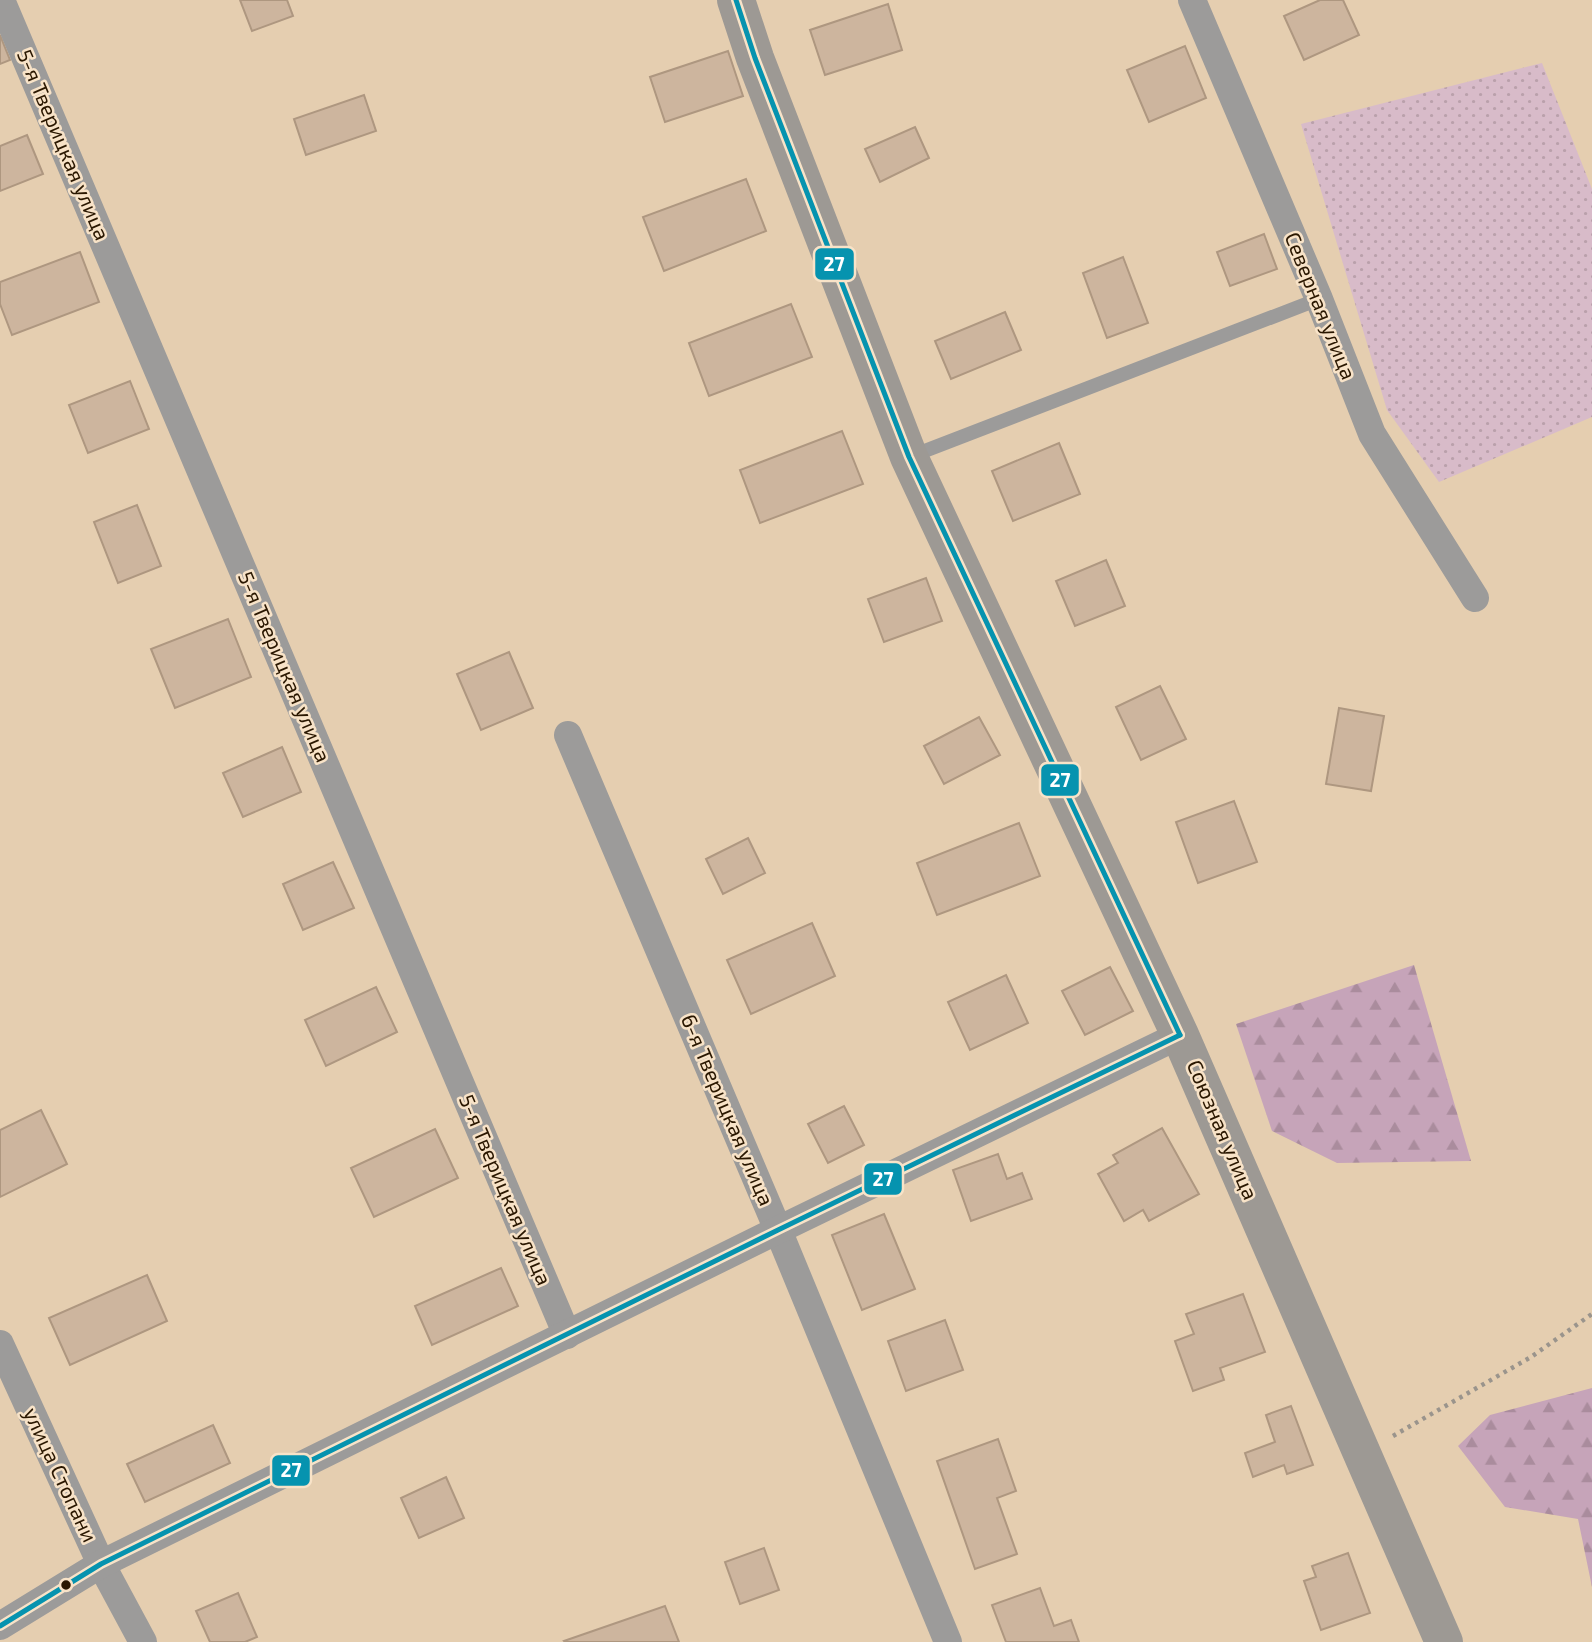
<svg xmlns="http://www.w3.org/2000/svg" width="1592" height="1642" viewBox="0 0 1592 1642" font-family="'Exo 2',sans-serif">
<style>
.grass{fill:url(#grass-dots)}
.forest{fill:url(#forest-firs)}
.building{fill:#cdb59e;stroke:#ae9780;stroke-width:2}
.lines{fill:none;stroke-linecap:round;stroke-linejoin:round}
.path{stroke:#9a948c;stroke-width:4.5;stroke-dasharray:3.5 5;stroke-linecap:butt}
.lane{stroke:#9c9b9a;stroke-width:14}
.street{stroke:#9c9b9a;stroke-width:28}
.secondary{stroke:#9d9994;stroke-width:38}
.bus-1-casing{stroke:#f8e3c8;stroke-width:10}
.bus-1{stroke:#0693af;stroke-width:5}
.bus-dot{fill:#2a1700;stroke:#f8e3c8;stroke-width:2.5}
.labels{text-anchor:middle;stroke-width:5;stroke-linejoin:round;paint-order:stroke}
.street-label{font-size:21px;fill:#2a1700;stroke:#f8e3c8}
.line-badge{stroke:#f8e3c8;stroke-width:2.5}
.badge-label{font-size:19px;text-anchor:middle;font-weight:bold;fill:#fff}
</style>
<defs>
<pattern id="grass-dots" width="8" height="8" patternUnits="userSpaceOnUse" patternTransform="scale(1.75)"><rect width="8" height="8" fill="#d8bbc9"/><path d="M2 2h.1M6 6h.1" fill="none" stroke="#baa0ab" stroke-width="1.8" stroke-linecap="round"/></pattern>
<pattern id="forest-firs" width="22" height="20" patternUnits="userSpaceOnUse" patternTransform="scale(1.75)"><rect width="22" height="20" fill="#c6a4b9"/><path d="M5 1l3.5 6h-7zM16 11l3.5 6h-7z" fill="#aa8c9d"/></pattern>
</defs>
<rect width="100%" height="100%" fill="#e5ceb0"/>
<polygon class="grass" points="1542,63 1592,189 1592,417 1439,482 1387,410 1301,124"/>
<g class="forest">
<polygon points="1414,965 1471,1161 1337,1163 1272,1131 1236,1024"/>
<polygon points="1592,1388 1592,1587 1578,1519 1505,1507 1458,1446 1490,1415"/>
</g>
<g class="building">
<polygon points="240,0 287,0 293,16 252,31"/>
<polygon points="1320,0 1343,0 1359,35 1304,60 1284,16"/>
<polygon points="888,4 902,50 825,75 810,30"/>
<polygon points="0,35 10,60 0,64"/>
<polygon points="1185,46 1206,98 1149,122 1127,70"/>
<polygon points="728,51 743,96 665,122 650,77"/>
<polygon points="364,95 376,131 306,155 294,119"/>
<polygon points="915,127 929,158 880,182 865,149"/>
<polygon points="27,135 43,174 0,191 0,146"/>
<polygon points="746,179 766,231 664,271 643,217"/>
<polygon points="1264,234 1277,269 1230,286 1217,252"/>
<polygon points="80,252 99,302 12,335 0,304 0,282"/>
<polygon points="1123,257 1148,323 1107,338 1083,273"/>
<polygon points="791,304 812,357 709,396 689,343"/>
<polygon points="1005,312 1021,350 951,379 935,341"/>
<polygon points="130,381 149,429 88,453 69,405"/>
<polygon points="842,431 863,484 760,523 740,470"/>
<polygon points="1059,443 1080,494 1013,521 992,471"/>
<polygon points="137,505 161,566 118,583 94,522"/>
<polygon points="1106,560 1125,606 1075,626 1056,581"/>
<polygon points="926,578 942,621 884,642 868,599"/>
<polygon points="228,619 251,677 175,708 151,649"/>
<polygon points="509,652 533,708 481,730 457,674"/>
<polygon points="1160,686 1186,739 1141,760 1116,707"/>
<polygon points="1339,708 1384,716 1371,791 1326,784"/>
<polygon points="979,717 1000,755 944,784 924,746"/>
<polygon points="282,747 301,792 243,817 223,773"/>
<polygon points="1234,801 1257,862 1198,883 1176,822"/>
<polygon points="1019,823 1040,876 937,915 917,863"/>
<polygon points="748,838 765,873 723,894 706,859"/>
<polygon points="333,862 354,908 303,930 283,884"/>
<polygon points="812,923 835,976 751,1014 727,960"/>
<polygon points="1110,967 1133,1011 1085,1035 1062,991"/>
<polygon points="1006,975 1028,1023 970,1050 948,1002"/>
<polygon points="376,987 397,1032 326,1066 305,1020"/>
<polygon points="844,1106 864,1145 828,1163 808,1124"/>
<polygon points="41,1110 67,1164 0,1197 0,1130"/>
<polygon points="1162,1128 1199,1194 1149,1221 1143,1210 1124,1221 1098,1174 1118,1163 1113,1155"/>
<polygon points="435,1129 458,1178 374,1217 351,1168"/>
<polygon points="998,1154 1007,1179 1022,1173 1032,1199 971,1221 953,1170"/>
<polygon points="884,1214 915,1289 862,1310 832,1235"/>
<polygon points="501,1268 518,1306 432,1345 415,1306"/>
<polygon points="147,1275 167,1321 70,1365 49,1318"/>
<polygon points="1243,1294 1265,1352 1220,1368 1224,1380 1193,1391 1175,1341 1194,1334 1186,1314"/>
<polygon points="945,1320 963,1370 906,1391 888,1341"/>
<polygon points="1291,1406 1313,1465 1287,1474 1284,1465 1253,1477 1245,1453 1275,1442 1266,1415"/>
<polygon points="213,1425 230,1463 145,1502 127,1464"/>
<polygon points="998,1439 1016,1491 997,1498 1017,1554 975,1569 937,1461"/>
<polygon points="446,1477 464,1518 419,1538 401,1498"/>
<polygon points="764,1548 779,1590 740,1604 725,1562"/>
<polygon points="1348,1553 1370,1613 1321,1630 1304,1581 1316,1577 1312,1566"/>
<polygon points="1040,1588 1054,1626 1071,1620 1079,1642 1006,1642 992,1605"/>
<polygon points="238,1593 257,1637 245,1642 210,1642 196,1611"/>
<polygon points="665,1606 679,1642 565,1642 564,1641"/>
</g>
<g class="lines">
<polyline class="path" points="1393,1436 1531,1357 1592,1314"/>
<polyline class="lane" points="909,457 1319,299"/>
<g class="street">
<polyline points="1,0 567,1335"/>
<polyline points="1192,0 1319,299 1372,434 1475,598"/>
<polyline points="568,735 778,1230 948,1642"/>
<polyline points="0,1344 101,1564 143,1642"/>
<polyline points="0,1626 101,1564 778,1230 1180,1035"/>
</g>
<polyline class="secondary" points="736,0 755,58 909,457 1180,1035 1444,1642"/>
<g class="bus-1-casing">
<g id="bus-1">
<polyline points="736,0 755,58 909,457 1180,1035"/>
<polyline points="0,1626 101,1564 778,1230 1180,1035"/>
</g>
</g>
<use href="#bus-1" class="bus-1"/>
</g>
<circle class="bus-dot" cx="66" cy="1585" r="6"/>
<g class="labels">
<g class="street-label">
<text transform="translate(63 145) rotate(67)" y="7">5-я Тверицкая улица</text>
<text transform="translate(1320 306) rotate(68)" y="7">Северная улица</text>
<text transform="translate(284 667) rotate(67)" y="7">5-я Тверицкая улица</text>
<text transform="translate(727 1110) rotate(67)" y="7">6-я Тверицкая улица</text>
<text transform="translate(1222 1130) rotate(67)" y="7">Союзная улица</text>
<text transform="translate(505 1190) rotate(67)" y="7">5-я Тверицкая улица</text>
<text transform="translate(60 1475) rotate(65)" y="7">улица Стопани</text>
</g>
</g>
<g class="line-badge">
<rect x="814" y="247" width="41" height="34" rx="7" fill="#0693af"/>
<rect x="1040" y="763" width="40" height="34" rx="7" fill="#0693af"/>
<rect x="863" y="1162" width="40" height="34" rx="7" fill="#0693af"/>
<rect x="271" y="1454" width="40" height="33" rx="7" fill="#0693af"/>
</g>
<g class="badge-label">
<text x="834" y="271">27</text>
<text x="1060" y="787">27</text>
<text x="883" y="1186">27</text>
<text x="291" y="1477">27</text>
</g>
</svg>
